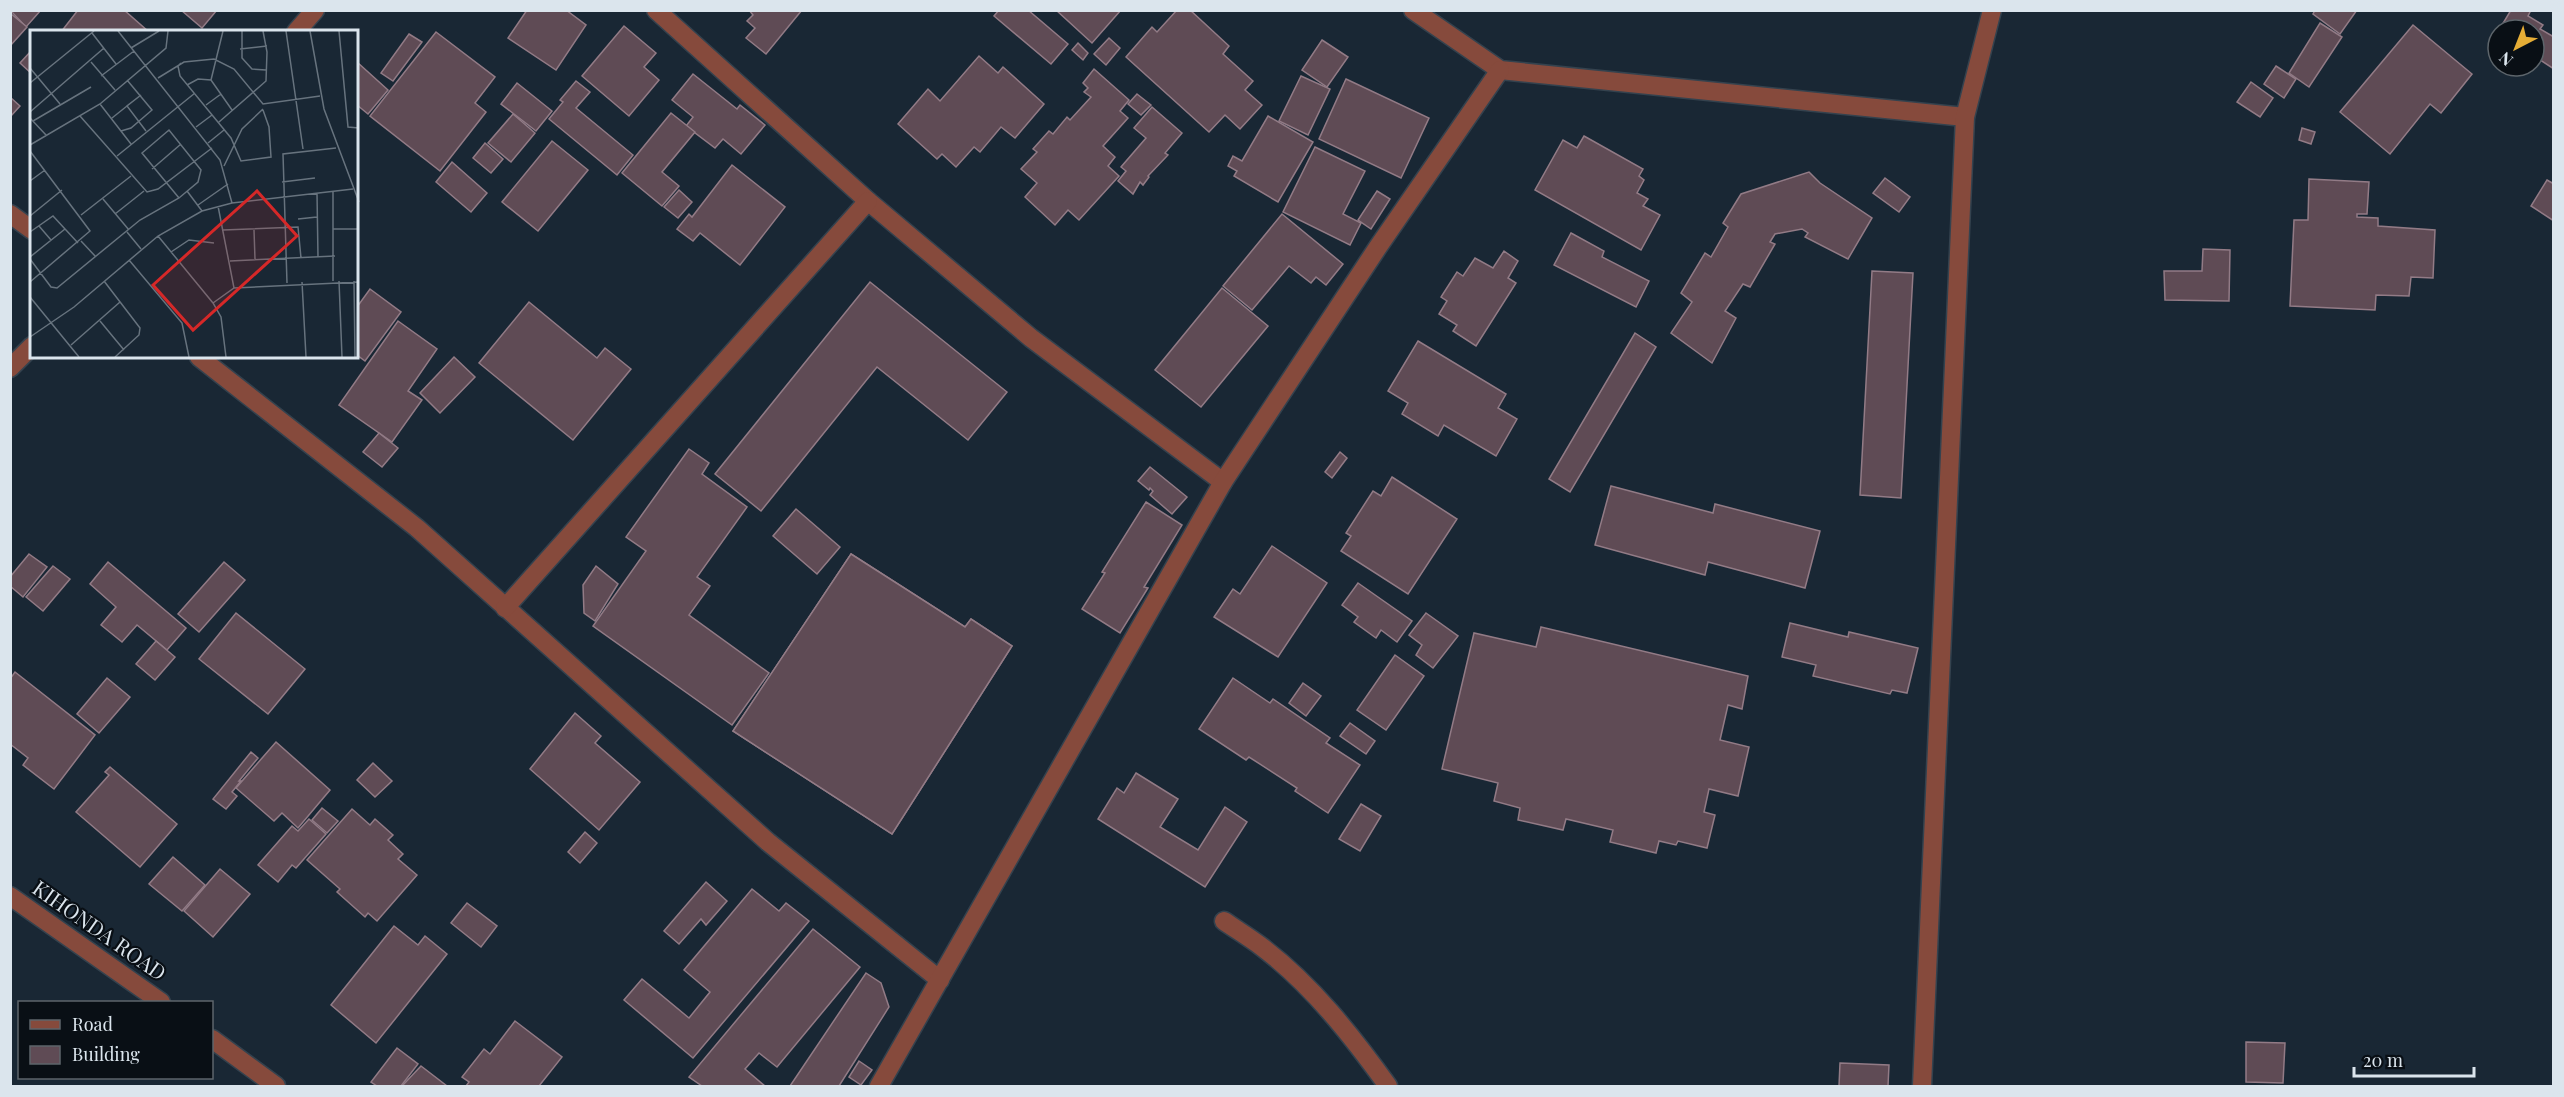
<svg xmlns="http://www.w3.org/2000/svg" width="2564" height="1097" viewBox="0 0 2564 1097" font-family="'Playfair Display',serif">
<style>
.building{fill:#5f4b55;stroke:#927b86;stroke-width:1.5;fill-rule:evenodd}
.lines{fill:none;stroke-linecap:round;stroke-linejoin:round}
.minor-casing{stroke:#34424e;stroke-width:21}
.minor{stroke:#864a3c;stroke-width:18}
.labels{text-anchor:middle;stroke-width:4.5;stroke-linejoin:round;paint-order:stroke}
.street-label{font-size:21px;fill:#dbe5ed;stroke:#090f15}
.inset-road{fill:none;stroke:#67737e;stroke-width:1.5}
.view{fill:#d62828;fill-opacity:0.15;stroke:#d62828;stroke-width:3}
.inset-edge{fill:none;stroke:#dbe5ed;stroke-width:3}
</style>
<rect width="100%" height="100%" fill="#192734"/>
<g class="building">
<polygon points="10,10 41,10 26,27"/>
<polygon points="78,10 124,10 149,32 61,32"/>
<polygon points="181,10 217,10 202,28"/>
<polygon points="527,10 566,10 586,25 556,70 508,38"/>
<polygon points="749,10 802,10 766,54 746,38 755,28 747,21 753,15"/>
<polygon points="999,10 1028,10 1068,44 1051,64 994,16"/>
<polygon points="1056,10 1121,10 1092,43"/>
<polygon points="1177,10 1190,10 1229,46 1223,54 1253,81 1245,90 1262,105 1240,129 1225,115 1209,132 1126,57 1152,27 1157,32"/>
<polygon points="2315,10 2357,10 2340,34 2313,14"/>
<polygon points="2511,10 2531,10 2528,16 2543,25 2540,29 2554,37 2554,69 2534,56 2534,30 2499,30"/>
<polygon points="10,13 27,27 10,46"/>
<polygon points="2320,23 2342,37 2309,87 2289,73"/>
<polygon points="2413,25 2472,74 2441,113 2430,104 2390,154 2340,112"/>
<polygon points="624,26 656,53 644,67 659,80 629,116 582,76"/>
<polygon points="436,32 495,77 475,103 486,112 440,171 370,116"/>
<polygon points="409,34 422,42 393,81 381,73"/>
<polygon points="1109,38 1120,48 1106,65 1094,54"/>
<polygon points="1322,40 1348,57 1327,87 1302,70"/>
<polygon points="1078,43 1088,53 1083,60 1072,50"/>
<polygon points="32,50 32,74 20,63"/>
<polygon points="979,56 998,73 1003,67 1044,104 1015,138 1001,127 980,152 974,147 956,167 942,154 937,159 898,124 928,89 940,101"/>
<polygon points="357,62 388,90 368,114 357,105"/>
<polygon points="2276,66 2296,79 2284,98 2264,84"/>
<polygon points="1094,69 1129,100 1120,111 1128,118 1103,146 1115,157 1108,166 1119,176 1079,220 1068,210 1055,225 1025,197 1037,183 1021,169 1037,152 1033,149 1049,131 1053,134 1067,117 1070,120 1091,97 1084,92 1088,88 1083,83"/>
<polygon points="693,74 737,109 740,105 765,125 741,154 723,139 715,148 686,126 693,117 672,100"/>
<polygon points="1301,76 1330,89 1308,135 1279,121"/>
<polygon points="1346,79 1429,118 1401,178 1319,139"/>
<polygon points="576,81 590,92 576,108 633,155 617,175 549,119 563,102 560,100"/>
<polygon points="2251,82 2273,98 2260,117 2237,102"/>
<polygon points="517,83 552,111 536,131 501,104"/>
<polygon points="1137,94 1151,105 1141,115 1128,104"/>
<polygon points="10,97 20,106 10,117"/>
<polygon points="1152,107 1182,133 1165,153 1168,155 1148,176 1149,177 1143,185 1140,182 1133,194 1118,181 1126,171 1121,167 1146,138 1134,128"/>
<polygon points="671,113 695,132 662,172 679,186 662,206 622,173"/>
<polygon points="513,114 535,133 511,162 488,143"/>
<polygon points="1268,116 1313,142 1278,202 1234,176 1237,171 1228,166 1233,156 1242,161"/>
<polygon points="2302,128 2315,132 2311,144 2299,140"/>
<polygon points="1584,136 1643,169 1639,176 1644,180 1637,193 1648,199 1643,206 1660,215 1641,250 1535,190 1563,140 1577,148"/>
<polygon points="552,141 588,170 538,231 502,202"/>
<polygon points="485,143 503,159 491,173 473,158"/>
<polygon points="1315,147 1365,171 1343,214 1361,223 1350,245 1283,212"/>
<polygon points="452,162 487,193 471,212 436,182"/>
<polygon points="732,165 785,207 740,265 700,233 693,241 677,229 689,214 692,217"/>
<polygon points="1809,172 1820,183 1872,218 1848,259 1805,237 1808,233 1802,229 1775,234 1770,242 1775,244 1750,287 1743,284 1725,311 1736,318 1712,363 1671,333 1692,302 1681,293 1705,253 1711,257 1728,227 1723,223 1741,194"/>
<polygon points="1885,178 1910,197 1899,212 1873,193"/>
<polygon points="2309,179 2369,182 2367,214 2357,214 2357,217 2378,218 2378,226 2435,230 2433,278 2411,277 2409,296 2376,295 2375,310 2290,306 2294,220 2308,220"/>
<polygon points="2547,180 2554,184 2554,221 2531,206"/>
<polygon points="679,190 692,202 678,218 664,207"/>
<polygon points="1377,191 1390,199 1371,229 1358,220"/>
<polygon points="1282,214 1343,264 1326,285 1316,277 1311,283 1289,266 1252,310 1223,286"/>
<polygon points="1571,233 1604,251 1602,257 1649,281 1636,307 1554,265"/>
<polygon points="2203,249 2230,250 2229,301 2165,300 2164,271 2202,271"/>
<polygon points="1504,251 1518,261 1508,278 1516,283 1476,346 1453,331 1457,325 1439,314 1447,301 1441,297 1457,272 1463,276 1475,258 1493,268"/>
<polygon points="1872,271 1913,273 1901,498 1860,495"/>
<polygon points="870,282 1007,392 968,440 877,367 761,511 715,474"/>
<polygon points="1222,288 1268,326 1201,407 1155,370"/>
<polygon points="370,289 401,312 365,361 357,355 357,307"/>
<polygon points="529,302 597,358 605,348 631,369 573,440 479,363"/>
<polygon points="398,321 437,349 408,391 422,400 392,442 339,405"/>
<polygon points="1635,333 1656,347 1570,492 1549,479"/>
<polygon points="1418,341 1506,394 1498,408 1517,419 1496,456 1444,425 1438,436 1402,414 1408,403 1388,391"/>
<polygon points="454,357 475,377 440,413 420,393"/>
<polygon points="379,433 398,448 382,467 363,452"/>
<polygon points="689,449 709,463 702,474 747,507 697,577 710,586 689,615 769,673 732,725 593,626 646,551 626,537"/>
<polygon points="1340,452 1347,458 1332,478 1325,472"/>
<polygon points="1150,467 1187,497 1172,514 1150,495 1153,491 1150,488 1149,490 1138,481"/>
<polygon points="1392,477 1457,519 1408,594 1341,551 1351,536 1346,533 1373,491 1381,496"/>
<polygon points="1611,486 1713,513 1715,504 1820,531 1805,588 1708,562 1705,575 1595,545"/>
<polygon points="1146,502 1182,525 1144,587 1148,588 1120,633 1082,609 1105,573 1102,572"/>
<polygon points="796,509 840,547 817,574 773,536"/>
<polygon points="1272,546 1327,583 1278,657 1214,617 1233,589 1240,594"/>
<polygon points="29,554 47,567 23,597 10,586 10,577"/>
<path d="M851,554L965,627L971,619L1012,646L892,834L733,731ZM856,630L940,682L888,768L804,717Z"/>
<polygon points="851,554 965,627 971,619 1012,646 892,834 733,731"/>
<polygon points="108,562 186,628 167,650 137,625 122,642 101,625 116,607 90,584"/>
<polygon points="224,562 245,580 199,632 178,614"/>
<polygon points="53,566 70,579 43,611 26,597"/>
<polygon points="596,566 618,584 595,621 584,613 583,585"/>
<polygon points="1358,583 1412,621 1397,642 1381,630 1376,638 1354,622 1358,617 1342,605"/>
<polygon points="236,613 305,669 268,714 199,659"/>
<polygon points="1426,613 1458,636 1433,668 1416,655 1422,645 1409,635"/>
<polygon points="1790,623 1848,637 1849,632 1918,648 1907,693 1892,690 1890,694 1813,676 1816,665 1782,657"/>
<polygon points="1541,627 1748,676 1742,709 1728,705 1720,740 1749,747 1738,796 1709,789 1704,812 1715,815 1707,848 1678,841 1676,845 1659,841 1656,853 1610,842 1613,830 1566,819 1563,830 1518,820 1520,808 1494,801 1498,783 1442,769 1474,633 1536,647"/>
<polygon points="156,641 175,657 155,680 136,664"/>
<polygon points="1395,655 1424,676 1386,730 1357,710"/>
<polygon points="15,672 95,735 54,789 23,765 28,758 10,744 10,679"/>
<polygon points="107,678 130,697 99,733 77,714"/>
<polygon points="1233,678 1270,703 1273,699 1330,738 1326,743 1360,765 1328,813 1295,791 1297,788 1249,757 1246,760 1199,729"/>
<polygon points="1303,683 1321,696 1306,716 1289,703"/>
<polygon points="575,713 601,736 595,743 640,782 599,830 530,769"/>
<polygon points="1350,723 1375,741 1366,754 1340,736"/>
<polygon points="276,742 330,790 298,828 282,813 274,821 236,788"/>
<polygon points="251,752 258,758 239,781 241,781 232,792 237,796 226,809 213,799"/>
<polygon points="373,763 392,781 375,797 357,780"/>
<polygon points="110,767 177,824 140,867 76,812 109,775 105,772"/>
<polygon points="1136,773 1178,799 1160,827 1198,850 1225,807 1247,822 1205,887 1098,819 1117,788 1124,793"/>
<polygon points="1361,804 1381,816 1360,851 1339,839"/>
<polygon points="322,808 338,821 327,833 312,820"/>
<polygon points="352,809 370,825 375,819 393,835 388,840 403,854 398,859 417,875 377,921 368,913 365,917 337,892 340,889 307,860"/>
<polygon points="309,819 326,834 296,868 292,865 278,882 258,865 292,826 298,831"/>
<polygon points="585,832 597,843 580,863 568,852"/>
<polygon points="173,857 205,885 182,911 149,884"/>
<polygon points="220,869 250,894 213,937 184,911"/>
<polygon points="706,882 727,901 706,925 701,919 679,944 664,931"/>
<polygon points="752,889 779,911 786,903 809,921 693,1058 624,1000 642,979 689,1018 710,992 684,970"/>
<polygon points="467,903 497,926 481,947 451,923"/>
<polygon points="394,926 418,945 425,936 447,954 376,1043 331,1005"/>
<polygon points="813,929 860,967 777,1067 759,1053 745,1069 765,1086 702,1086 689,1077"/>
<polygon points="866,973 881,983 889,1007 839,1086 790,1086"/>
<polygon points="515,1021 562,1057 539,1086 466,1086 469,1082 462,1077 484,1049 490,1054"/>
<polygon points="2246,1042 2285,1043 2283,1083 2246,1082"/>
<polygon points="397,1048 418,1064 401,1086 377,1086 371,1082"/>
<polygon points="859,1061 872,1070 861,1085 849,1077"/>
<polygon points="1840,1063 1889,1065 1888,1086 1839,1086"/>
<polygon points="421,1066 447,1086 402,1086"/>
</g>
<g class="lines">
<g class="minor-casing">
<g id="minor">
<polyline points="656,10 868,201 1031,338 1223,482"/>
<polyline points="1413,10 1500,70 1965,117"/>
<polyline points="296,32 315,10"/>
<polyline points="10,214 32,230"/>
<polyline points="199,357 417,528 768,842 940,980"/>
<polyline points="10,368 32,346"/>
<polyline points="505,608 868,201"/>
<polyline points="10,896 161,1002"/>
<path d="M1224,921C1237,930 1250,938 1262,947C1312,985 1352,1036 1388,1086"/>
<polyline points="212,1039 276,1086"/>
<polyline points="879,1086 1223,482 1378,247 1500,70"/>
<polyline points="1922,1086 1965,117 1992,10"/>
</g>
</g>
<use href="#minor" class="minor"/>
</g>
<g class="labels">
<g class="street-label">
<text transform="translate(99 931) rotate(35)" y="7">KIHONDA ROAD</text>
</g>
</g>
<g transform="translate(30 30)">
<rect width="328" height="328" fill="#192734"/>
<path class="inset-road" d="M88,1L190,130L202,173M212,1V28L222,39L236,40M256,1L273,119M280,1L294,79L329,172M309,1L318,97L329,98M62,3L86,34M101,18L129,1M210,19L237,16M61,32L85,60M151,33L148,36L150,46L201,108L211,131L241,127L239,97L233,80M0,38L30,74M71,46L104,21M128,48L154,32L184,29L204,39L233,74L290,66M181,50L193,1M0,53L64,1M157,55L168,49L181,50L202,80M111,65L97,76L116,101M70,74L101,114M176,75L191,64M0,82L74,18M50,86L117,162L128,159L182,118M0,88L16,105M82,88L97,76M3,91L61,57M189,92L236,51L237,22L233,1M166,97L182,85M91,101L101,98L122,80L97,50M178,113L194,100M0,115L70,74L136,18L138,1M0,121L60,201L0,252M87,126L165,63M194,136L212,99L233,79M122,139L151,114M0,151L15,140M252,152L285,148M157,161L172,181M303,162V251M287,163L288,227M73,169L99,200M168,175L198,154M188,176L204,258M85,184L114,161M51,185L101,146M0,186L32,160M268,189L287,187M9,196L21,210M303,199H329M193,200L268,197L271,228M224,200L225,229M0,202L23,186L48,213M97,202L111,219M128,206L183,273L191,287L196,327M51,211L66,227M141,222L159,210L184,213M0,227L35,199M0,229L21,257L27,258L110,190L149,168L168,152L171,140L139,100L112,123L149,168M99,230L152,293L159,327M200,231L305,226M74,251L110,298L109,305L85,327M309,251L312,327M324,251L325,327M272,252L276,327M257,253L253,124L306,118M0,267L49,327M183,273L204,258L329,252M70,291L94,320M0,307L44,277L128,206L172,181L202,173L323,159M41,315L90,272"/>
<path class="view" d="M227,161L267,206L163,300L123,255Z"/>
<rect width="328" height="328" class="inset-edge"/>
</g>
<rect width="2564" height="1097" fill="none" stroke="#dbe5ed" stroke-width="24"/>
<rect x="18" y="1001" width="195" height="78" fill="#090f15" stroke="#5d656b" stroke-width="1.5"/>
<rect x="30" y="1020" width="30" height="9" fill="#864a3c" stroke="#5d656b" stroke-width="1.5"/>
<text x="72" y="1031" font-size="18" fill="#dbe5ed">Road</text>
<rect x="30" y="1046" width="30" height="18" fill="#5f4b55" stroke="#5d656b" stroke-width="1.5"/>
<text x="72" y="1061" font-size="18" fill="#dbe5ed">Building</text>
<g transform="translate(2516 48) rotate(222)"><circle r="28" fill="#090f15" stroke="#5d656b" stroke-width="1.5"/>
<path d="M0-4.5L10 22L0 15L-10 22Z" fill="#e5ad36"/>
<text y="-9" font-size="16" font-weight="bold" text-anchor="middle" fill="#dbe5ed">N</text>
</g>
<path d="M2354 1067v9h120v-9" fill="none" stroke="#dbe5ed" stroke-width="3"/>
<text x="2363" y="1067" font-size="18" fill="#dbe5ed" stroke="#090f15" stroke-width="4.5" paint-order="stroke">20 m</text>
</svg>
